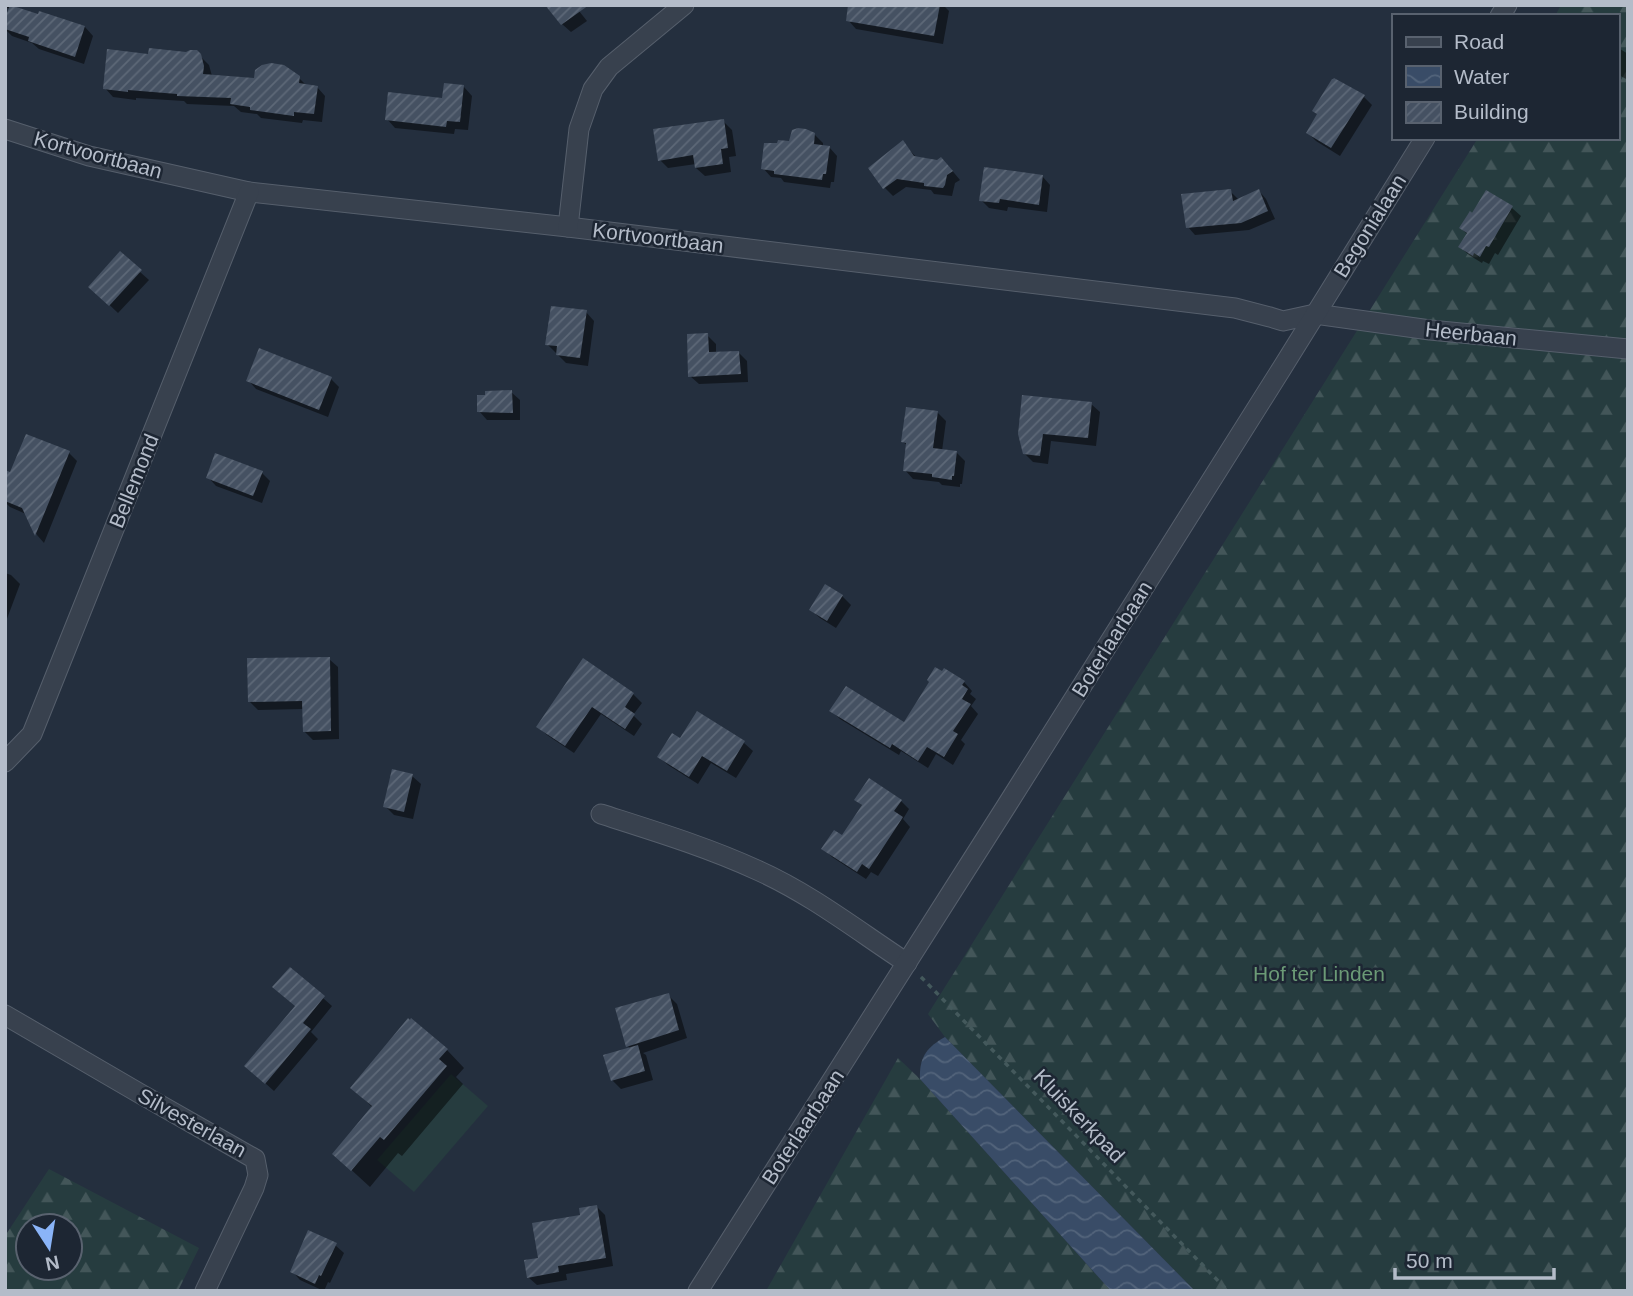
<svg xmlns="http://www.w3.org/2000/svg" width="1633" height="1296" viewBox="0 0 1633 1296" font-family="Helvetica,sans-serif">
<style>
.forest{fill:url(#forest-firs);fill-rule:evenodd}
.pitch{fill:#263c3f}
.water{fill:url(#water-waves)}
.shadow{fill:#0007}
.building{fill:url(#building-hatch)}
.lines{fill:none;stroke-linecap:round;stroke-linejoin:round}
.street-casing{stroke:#565f6c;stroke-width:21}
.path{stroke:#44595c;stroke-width:3.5;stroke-dasharray:5 5;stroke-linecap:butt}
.street{stroke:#38414e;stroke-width:19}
.labels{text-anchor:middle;stroke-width:5;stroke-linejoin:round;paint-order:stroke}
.street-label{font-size:21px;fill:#b4bcc9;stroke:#1d2633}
.park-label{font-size:21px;fill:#6b9a76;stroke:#1d2633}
</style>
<defs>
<pattern id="forest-firs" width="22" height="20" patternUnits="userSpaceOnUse" patternTransform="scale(1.75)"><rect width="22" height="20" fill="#263c3f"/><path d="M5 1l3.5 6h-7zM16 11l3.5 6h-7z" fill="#435659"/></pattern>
<pattern id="water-waves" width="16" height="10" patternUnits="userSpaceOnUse" patternTransform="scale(1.75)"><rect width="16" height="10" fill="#394c67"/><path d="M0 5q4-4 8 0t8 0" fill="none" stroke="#53647b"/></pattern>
<pattern id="building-hatch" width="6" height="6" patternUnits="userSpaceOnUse" patternTransform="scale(1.75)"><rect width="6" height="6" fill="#455162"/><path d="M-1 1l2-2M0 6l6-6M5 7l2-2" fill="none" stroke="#5d6877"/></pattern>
</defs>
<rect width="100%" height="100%" fill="#242f3e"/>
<g class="forest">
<polygon points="1561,5 1628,5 1628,1291 1195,1291 945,1037 928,1014 1478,138 1617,138 1617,16 1555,16"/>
<polygon points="898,1058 920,1079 1111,1291 766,1291"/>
<path d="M49,1169L199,1248L178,1291H5V1236ZM28,1226H70V1268H28Z"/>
</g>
<polygon class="pitch" points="451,1074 488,1106 414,1192 377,1160"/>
<path class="water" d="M945,1037L1195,1291H1111L920,1079C919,1057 927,1047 945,1037Z"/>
<g class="shadow">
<polygon points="5,5 9,5 9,7 39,16 40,13 85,27 93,36 84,64 39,49 32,43 12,36 5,29 10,9 5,7"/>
<polygon points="850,5 943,5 949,11 943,44 856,29 848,20"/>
<polygon points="575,6 587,21 571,32 562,24"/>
<polygon points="1617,47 1628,54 1628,80 1617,74"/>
<polygon points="196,52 209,65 212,76 255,80 298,77 307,86 317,87 325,96 322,122 303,120 302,123 261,118 257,114 241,112 234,106 187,104 184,101 136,98 136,100 113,97 105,88 150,56"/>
<polygon points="464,87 472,96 468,130 455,129 454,134 395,128 387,119 443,100"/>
<polygon points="1364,97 1372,105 1340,156 1316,141 1308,133"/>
<polygon points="723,121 732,130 736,156 729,157 731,172 705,176 696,168 696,164 668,168 660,160"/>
<polygon points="814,134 823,143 823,146 829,147 837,156 834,182 831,182 830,188 784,182 781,178 771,177 763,168 791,143"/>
<polygon points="903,143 917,158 950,168 960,180 955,183 952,196 934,194 931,190 906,187 893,196 885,188"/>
<polygon points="1042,176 1050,185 1047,212 1008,207 1007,211 989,208 981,200"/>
<polygon points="1230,191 1239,200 1259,191 1266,199 1275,219 1249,230 1195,235 1188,227"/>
<polygon points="1487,192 1512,208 1521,216 1498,255 1495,253 1489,264 1483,261 1482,263 1469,255 1460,247 1468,235 1461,228 1473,215"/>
<polygon points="140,272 149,280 118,313 99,295"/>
<polygon points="586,312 594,321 588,366 566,363 547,344"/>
<polygon points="707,335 716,344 716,354 739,353 747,361 748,382 699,384 690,376"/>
<polygon points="331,379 339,387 328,417 256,389 248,380"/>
<polygon points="511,392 520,400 520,420 487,420 479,411"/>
<polygon points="1091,404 1100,412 1096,446 1051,441 1048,464 1033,462 1025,454 1019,434"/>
<polygon points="937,412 946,421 942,451 956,452 965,461 962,484 960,484 960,487 942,485 939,482 913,479 905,470 908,446 903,442"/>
<polygon points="69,453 77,461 44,543 37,535 26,514 10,507 5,502 5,472 11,474"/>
<polygon points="262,473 270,481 262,503 216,486 208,477"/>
<polygon points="5,573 11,575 20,584 5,624"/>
<polygon points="842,596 851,605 836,628 820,618 811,610"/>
<polygon points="329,659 338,667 339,739 313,740 304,731 304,709 258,710 249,701"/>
<polygon points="584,661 633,694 642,703 633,715 642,724 634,736 601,714 574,753 547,735 539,727"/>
<polygon points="964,682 972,691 970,694 976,699 971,706 978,714 961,740 965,744 953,765 936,754 928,768 901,751 899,755 840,719 832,711 904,725"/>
<polygon points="697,713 744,743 753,751 736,778 711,763 698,784 668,765 659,757 680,740"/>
<polygon points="412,776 421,784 413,819 394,815 385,806"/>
<polygon points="856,800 901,801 909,809 903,819 910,827 878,876 871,872 866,879 832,857 824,849 843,837 863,806"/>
<polygon points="290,969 332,1006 311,1032 318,1039 274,1091 255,1074 297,1007"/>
<polygon points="668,995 677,1004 687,1038 643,1053 646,1055 653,1080 621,1089 612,1080 630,1049 628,1046"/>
<polygon points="447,1050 464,1068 456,1077 463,1084 402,1156 398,1153 370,1187 334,1154 373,1108 352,1087"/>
<polygon points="597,1207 605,1215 613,1266 566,1274 567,1280 537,1285 528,1277 582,1216"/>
<polygon points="335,1245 344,1253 330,1283 328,1282 324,1291 300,1280 292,1271"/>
</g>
<g class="building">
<polygon points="10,5 38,14 39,11 85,26 75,57 28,41 29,37 5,29 5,18"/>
<polygon points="545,5 589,5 561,25"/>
<polygon points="848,5 940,5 934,36 846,21"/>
<polygon points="149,48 186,52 190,50 197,50 201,54 204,66 203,74 254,78 255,70 262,65 271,63 284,65 300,76 299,83 318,86 314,114 294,112 294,116 250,110 250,107 230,104 231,98 177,96 177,94 128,90 128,92 103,89 107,49 148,54"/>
<polygon points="1334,78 1365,95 1331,148 1306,133 1317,114 1312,111 1332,79 1333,79"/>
<polygon points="444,83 464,85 460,122 447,121 446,127 385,120 388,92 442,98"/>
<polygon points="724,119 728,148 721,149 723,164 695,168 693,155 658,161 653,129"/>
<polygon points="798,128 806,129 815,133 814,144 830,146 826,174 823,174 822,180 774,174 774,171 761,169 764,143 777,143 778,140 789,141 792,130"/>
<polygon points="903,140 914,156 937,160 941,157 953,171 947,175 945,185 943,188 924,186 924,183 897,179 883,189 868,168"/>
<polygon points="984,167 1043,175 1039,205 1000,199 999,203 979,201"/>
<polygon points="1231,189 1233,201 1259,189 1268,211 1241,223 1186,228 1181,194"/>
<polygon points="1486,190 1513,206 1489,247 1486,246 1480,257 1474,253 1473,256 1458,247 1467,233 1459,228 1470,211 1472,213"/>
<polygon points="120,251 142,270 109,306 88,287"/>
<polygon points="551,306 587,310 580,358 556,355 557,346 545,345"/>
<polygon points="708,333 709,352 739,351 741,374 688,377 687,334"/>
<polygon points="259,348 332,377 319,410 246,381"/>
<polygon points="512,390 513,413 477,412 477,395 485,395 485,391"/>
<polygon points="1022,395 1092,402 1088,438 1043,434 1040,456 1023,454 1018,434"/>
<polygon points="906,407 938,411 933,448 957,451 954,476 952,476 952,480 932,477 932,474 903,471 906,443 901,442"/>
<polygon points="26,434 70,451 35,536 22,508 5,501 5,470 10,472"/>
<polygon points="215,453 263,471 253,496 206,478"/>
<polygon points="825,584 843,595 827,621 809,610"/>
<polygon points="330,657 331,731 303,732 302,701 248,702 247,658"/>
<polygon points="583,658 634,693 625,707 635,714 625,729 592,707 565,746 536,727"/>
<polygon points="935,667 942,671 944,668 965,681 962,685 968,689 962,699 971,704 953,731 958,734 944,757 927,747 918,761 892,744 890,748 829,711 846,686 904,722 929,682 927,680"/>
<polygon points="697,711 745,741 727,771 702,756 689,777 657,757 672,733 680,738"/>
<polygon points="392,769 413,774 404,812 383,807"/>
<polygon points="869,778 902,800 894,811 903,817 869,869 862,864 857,872 821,849 834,830 842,835 862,805 854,800"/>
<polygon points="290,967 325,996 303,1023 311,1029 265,1084 244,1066 295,1006 272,987"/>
<polygon points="669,993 679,1030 626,1047 615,1008"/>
<polygon points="408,1018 410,1020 411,1018 448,1049 439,1059 447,1066 384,1140 380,1137 351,1171 332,1154 372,1106 350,1088"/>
<polygon points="638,1045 645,1071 611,1081 603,1055"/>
<polygon points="597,1205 606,1258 558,1266 559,1272 527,1278 524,1260 538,1258 532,1223 580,1215 579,1208"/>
<polygon points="308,1230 337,1243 321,1276 319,1275 315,1284 290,1272"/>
</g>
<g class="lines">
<g class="street-casing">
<g id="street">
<polyline points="1500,16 1507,5"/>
<polyline points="5,129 89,156 249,192 568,227 1235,308 1270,317 1283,321 1315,314 1430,330 1628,349"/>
<polyline points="568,227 579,129 593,89 609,67 684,5"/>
<polyline points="5,762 32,734 249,192"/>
<path d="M601,814C654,831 707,847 757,870C811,894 858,931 907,963"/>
<polyline points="5,1015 139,1093 255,1159 258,1175 254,1188 205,1291"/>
<polyline points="698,1291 1007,805 1282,368 1425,138"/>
</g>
</g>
<polyline class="path" points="921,977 1228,1291"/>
<use href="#street" class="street"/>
</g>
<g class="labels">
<g class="street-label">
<text transform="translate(98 155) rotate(15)" y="7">Kortvoortbaan</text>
<text transform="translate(1370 226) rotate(-58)" y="7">Begonialaan</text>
<text transform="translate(658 238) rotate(7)" y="7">Kortvoortbaan</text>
<text transform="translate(1471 334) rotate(6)" y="7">Heerbaan</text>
<text transform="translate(134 481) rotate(-68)" y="7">Bellemond</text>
<text transform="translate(1112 639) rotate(-58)" y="7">Boterlaarbaan</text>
<text transform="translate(1079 1116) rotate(46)" y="7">Kluiskerkpad</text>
<text transform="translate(192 1123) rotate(29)" y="7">Silvesterlaan</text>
<text transform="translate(803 1127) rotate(-57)" y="7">Boterlaarbaan</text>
</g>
<g class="park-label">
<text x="1319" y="981">Hof ter Linden</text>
</g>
</g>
<rect width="1633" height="1296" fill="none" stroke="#b4bcc9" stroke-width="14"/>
<rect x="1392" y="14" width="228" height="126" fill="#1d2633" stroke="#59626f" stroke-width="2"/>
<rect x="1406" y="37" width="35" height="10" fill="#38414e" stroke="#59626f" stroke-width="2"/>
<text x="1454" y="49" font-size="21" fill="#b4bcc9">Road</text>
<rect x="1406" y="66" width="35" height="21" fill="url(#water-waves)" stroke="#59626f" stroke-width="2"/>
<text x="1454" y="84" font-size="21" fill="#b4bcc9">Water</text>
<rect x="1406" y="102" width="35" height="21" fill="url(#building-hatch)" stroke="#59626f" stroke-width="2"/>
<text x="1454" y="119" font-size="21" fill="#b4bcc9">Building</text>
<g transform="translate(49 1247) rotate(168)"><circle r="33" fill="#1d2633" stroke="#59626f" stroke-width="2"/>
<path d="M0-5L12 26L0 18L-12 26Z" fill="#8ab4f8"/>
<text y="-10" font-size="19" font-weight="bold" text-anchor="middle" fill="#b4bcc9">N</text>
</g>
<path d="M1395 1268v10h159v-10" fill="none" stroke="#b4bcc9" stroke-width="3.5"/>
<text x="1406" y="1268" font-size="21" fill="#b4bcc9" stroke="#1d2633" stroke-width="5" paint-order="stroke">50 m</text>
</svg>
